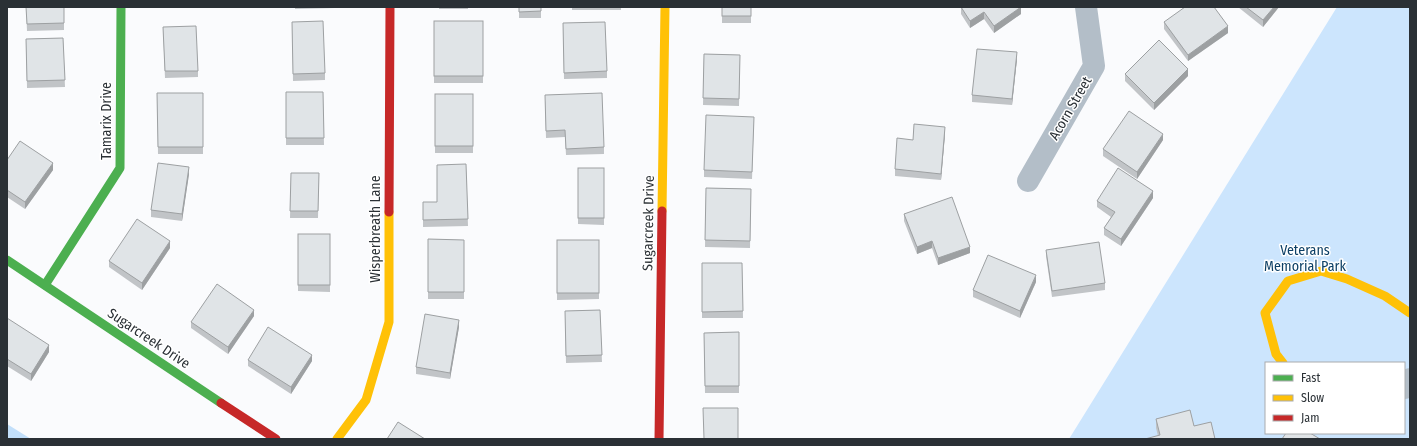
<svg xmlns="http://www.w3.org/2000/svg" width="1417" height="446" viewBox="0 0 1417 446" font-family="'Fira Sans Condensed',sans-serif">
<style>
.green{fill:#cce5fd;fill-rule:evenodd}
.forest{fill:#c2dffa}
.lines{fill:none;stroke-linecap:round;stroke-linejoin:round}
.street{stroke:#b3bec8;stroke-width:22}
.fast{stroke:#4caf50;stroke-width:9}
.slow{stroke:#ffc107;stroke-width:9}
.jam{stroke:#c62828;stroke-width:9}
.wall{fill:#c1c4c7}
.shaded-wall{fill:#9da0a2}
.building{fill:#e0e4e7;stroke:#9da0a2}
.labels{text-anchor:middle;stroke-width:3;stroke-linejoin:round;paint-order:stroke}
.street-label{font-size:14px;fill:#2a3035;stroke:#fff}
.park-label{font-size:14px;fill:#0c3f65;stroke:#fff}
</style>
<rect width="100%" height="100%" fill="#fafbfd"/>
<path class="green" d="M1337,7H1410V439H1069ZM1266,363H1404V433H1266Z"/>
<polygon class="forest" points="7,424 31,439 7,439"/>
<g class="lines">
<g class="street">
<polyline points="1028,181 1094,66 1086,7"/>
<polyline points="1404,388 1405,388 1410,379"/>
</g>
<g class="fast">
<polyline points="7,260 221,403"/>
<polyline points="45,285 120,168 121,7"/>
</g>
<g class="slow">
<polyline points="662,211 665,7"/>
<polyline points="1283,363 1276,354 1265,313 1288,281 1321,271 1347,279 1385,296 1410,313"/>
<polyline points="337,439 366,400 389,322 389,212"/>
</g>
<g class="jam">
<polyline points="389,212 390,7"/>
<polyline points="221,403 276,439"/>
<polyline points="659,439 662,211"/>
</g>
</g>
<g class="wall">
<polygon points="26,7 64,7 64,30 27,31"/>
<polygon points="295,7 335,7 335,8 295,9"/>
<rect x="439" y="7" width="29" height="2"/>
<rect x="519" y="7" width="22" height="11"/>
<rect x="572" y="7" width="49" height="3"/>
<polygon points="722,7 766,7 766,8 751,8 751,23 722,23"/>
<polygon points="961,7 1021,14 994,33 984,19 970,28 961,14"/>
<polygon points="1238,7 1279,7 1263,27"/>
<rect x="434" y="21" width="49" height="62"/>
<polygon points="292,22 325,73 325,80 293,81"/>
<polygon points="1164,22 1228,33 1188,61 1164,29"/>
<polygon points="563,23 607,71 607,78 564,79"/>
<polygon points="163,27 198,71 198,77 165,78"/>
<polygon points="63,38 65,87 27,88 26,39"/>
<polygon points="704,54 740,55 739,106 703,105"/>
<polygon points="1017,59 1012,105 972,102 972,95"/>
<polygon points="1125,74 1188,76 1154,110 1125,81"/>
<polygon points="286,92 323,92 324,145 286,145"/>
<polygon points="157,93 203,93 203,154 158,154"/>
<rect x="435" y="94" width="38" height="59"/>
<polygon points="545,101 604,147 604,154 566,155 565,137 546,138"/>
<polygon points="754,117 752,179 704,177 704,170"/>
<polygon points="945,134 941,180 895,176 895,169"/>
<polygon points="1163,140 1137,179 1103,156 1103,149"/>
<polygon points="7,160 53,170 25,209 7,197"/>
<polygon points="466,164 468,226 423,227 423,202 437,202"/>
<polygon points="578,168 604,168 604,225 578,224"/>
<polygon points="291,173 319,173 318,218 290,218"/>
<polygon points="189,174 182,221 151,217 151,210"/>
<polygon points="706,188 751,189 750,248 705,247"/>
<polygon points="1153,198 1121,246 1104,235 1104,228 1111,217 1097,207 1097,201"/>
<polygon points="904,214 970,253 938,265 932,248 917,254 904,221"/>
<polygon points="298,234 330,234 330,292 298,291"/>
<polygon points="428,239 464,240 464,299 428,299"/>
<polygon points="557,240 599,240 599,299 557,300"/>
<polygon points="170,248 142,290 109,267 109,261"/>
<polygon points="1046,250 1105,283 1105,290 1052,297 1046,256"/>
<polygon points="702,263 742,263 743,318 702,318"/>
<polygon points="1036,282 1020,318 973,297 973,290"/>
<polygon points="600,310 602,362 566,363 565,311"/>
<polygon points="254,316 228,354 191,328 191,322"/>
<polygon points="7,318 49,352 31,381 7,366"/>
<polygon points="459,327 450,379 416,374 416,367"/>
<polygon points="739,332 739,393 705,393 704,333"/>
<polygon points="248,360 312,361 291,394 248,366"/>
<polygon points="1156,419 1194,426 1158,436 1156,428"/>
</g>
<g class="shaded-wall">
<polygon points="1021,7 1021,14 994,33 994,26"/>
<polygon points="1274,7 1279,7 1263,27 1263,20"/>
<polygon points="984,12 984,19 970,28 970,21"/>
<polygon points="1228,26 1228,33 1188,61 1188,55"/>
<polygon points="1017,52 1017,59 1012,105 1012,99"/>
<polygon points="1188,69 1188,76 1154,110 1154,103"/>
<polygon points="945,127 945,134 941,180 941,174"/>
<polygon points="1163,134 1163,140 1137,179 1137,172"/>
<polygon points="53,163 53,170 25,209 25,202"/>
<polygon points="189,167 189,174 182,221 182,214"/>
<polygon points="1153,191 1153,198 1121,246 1121,239"/>
<polygon points="170,241 170,248 142,290 142,283"/>
<polygon points="932,241 932,248 917,254 917,247"/>
<polygon points="970,247 970,253 938,265 938,258"/>
<polygon points="1036,275 1036,282 1020,318 1020,311"/>
<polygon points="254,310 254,316 228,354 228,347"/>
<polygon points="459,320 459,327 450,379 450,373"/>
<polygon points="49,345 49,352 31,381 31,374"/>
<polygon points="312,355 312,361 291,394 291,387"/>
</g>
<g class="building">
<polygon points="26,7 64,7 64,23 27,24"/>
<polygon points="519,7 541,7 541,11 519,12"/>
<rect x="722" y="7" width="29" height="9"/>
<polygon points="961,7 1021,7 994,26 984,12 970,21"/>
<polygon points="1185,7 1214,7 1228,26 1188,55 1164,22"/>
<polygon points="1246,7 1274,7 1263,20"/>
<polygon points="323,21 325,73 293,74 292,22"/>
<rect x="434" y="21" width="49" height="55"/>
<polygon points="605,22 607,71 564,73 563,23"/>
<polygon points="196,26 198,71 165,71 163,27"/>
<polygon points="63,38 65,80 27,81 26,39"/>
<polygon points="1159,40 1188,69 1154,103 1125,74"/>
<polygon points="977,49 1017,52 1012,99 972,95"/>
<polygon points="704,54 740,55 739,99 703,98"/>
<polygon points="286,92 323,92 324,138 286,138"/>
<polygon points="157,93 203,93 203,147 158,147"/>
<polygon points="602,93 604,147 566,149 565,130 546,131 545,95"/>
<rect x="435" y="94" width="38" height="52"/>
<polygon points="1129,111 1163,134 1137,172 1103,149"/>
<polygon points="706,115 754,117 752,172 704,170"/>
<polygon points="914,124 945,127 941,174 895,169 897,138 913,140"/>
<polygon points="20,141 53,163 25,202 7,190 7,160"/>
<polygon points="158,163 189,167 182,214 151,210"/>
<polygon points="466,164 468,219 423,220 423,202 437,202 437,165"/>
<rect x="578" y="168" width="26" height="50"/>
<polygon points="1118,168 1153,191 1121,239 1104,228 1115,212 1097,201"/>
<polygon points="291,173 319,173 318,211 290,211"/>
<polygon points="706,188 751,189 750,241 705,240"/>
<polygon points="952,197 970,247 938,258 932,241 917,247 904,214"/>
<polygon points="137,219 170,241 142,283 109,261"/>
<rect x="298" y="234" width="32" height="51"/>
<polygon points="428,239 464,240 464,292 428,292"/>
<rect x="557" y="240" width="42" height="53"/>
<polygon points="1099,242 1105,283 1052,291 1046,250"/>
<polygon points="988,255 1036,275 1020,311 973,290"/>
<polygon points="702,263 742,263 743,311 702,312"/>
<polygon points="217,284 254,310 228,347 191,322"/>
<polygon points="600,310 602,355 566,356 565,311"/>
<polygon points="425,314 459,320 450,373 416,367"/>
<polygon points="7,318 49,345 31,374 7,359"/>
<polygon points="268,327 312,355 291,387 248,360"/>
<polygon points="739,332 739,386 705,386 704,333"/>
<polygon points="703,408 738,408 738,439 704,439"/>
<polygon points="1190,410 1194,426 1211,422 1215,439 1145,439 1160,435 1156,419"/>
<polygon points="398,422 425,439 387,439"/>
<polygon points="1286,433 1310,433 1320,439 1282,439"/>
</g>
<g class="labels">
<g class="street-label">
<text transform="translate(1070 108) rotate(-60)" y="5">Acorn Street</text>
<text transform="translate(106 121) rotate(-90)" y="5">Tamarix Drive</text>
<text transform="translate(648 223) rotate(-89)" y="5">Sugarcreek Drive</text>
<text transform="translate(375 229) rotate(-90)" y="5">Wisperbreath Lane</text>
<text transform="translate(149 338) rotate(34)" y="5">Sugarcreek Drive</text>
</g>
<g class="park-label">
<text x="1305" y="255">Veterans<tspan x="1305" dy="16">Memorial Park</tspan></text>
</g>
</g>
<rect width="1417" height="446" fill="none" stroke="#2a3035" stroke-width="16"/>
<rect x="1265" y="362" width="140" height="72" fill="#ffffff" stroke="#aaacae"/>
<rect x="1273" y="375" width="20" height="6" fill="#4caf50" stroke="#aaacae"/>
<text x="1301" y="382" font-size="12" fill="#2a3035">Fast</text>
<rect x="1273" y="395" width="20" height="6" fill="#ffc107" stroke="#aaacae"/>
<text x="1301" y="402" font-size="12" fill="#2a3035">Slow</text>
<rect x="1273" y="415" width="20" height="6" fill="#c62828" stroke="#aaacae"/>
<text x="1301" y="422" font-size="12" fill="#2a3035">Jam</text>
</svg>
